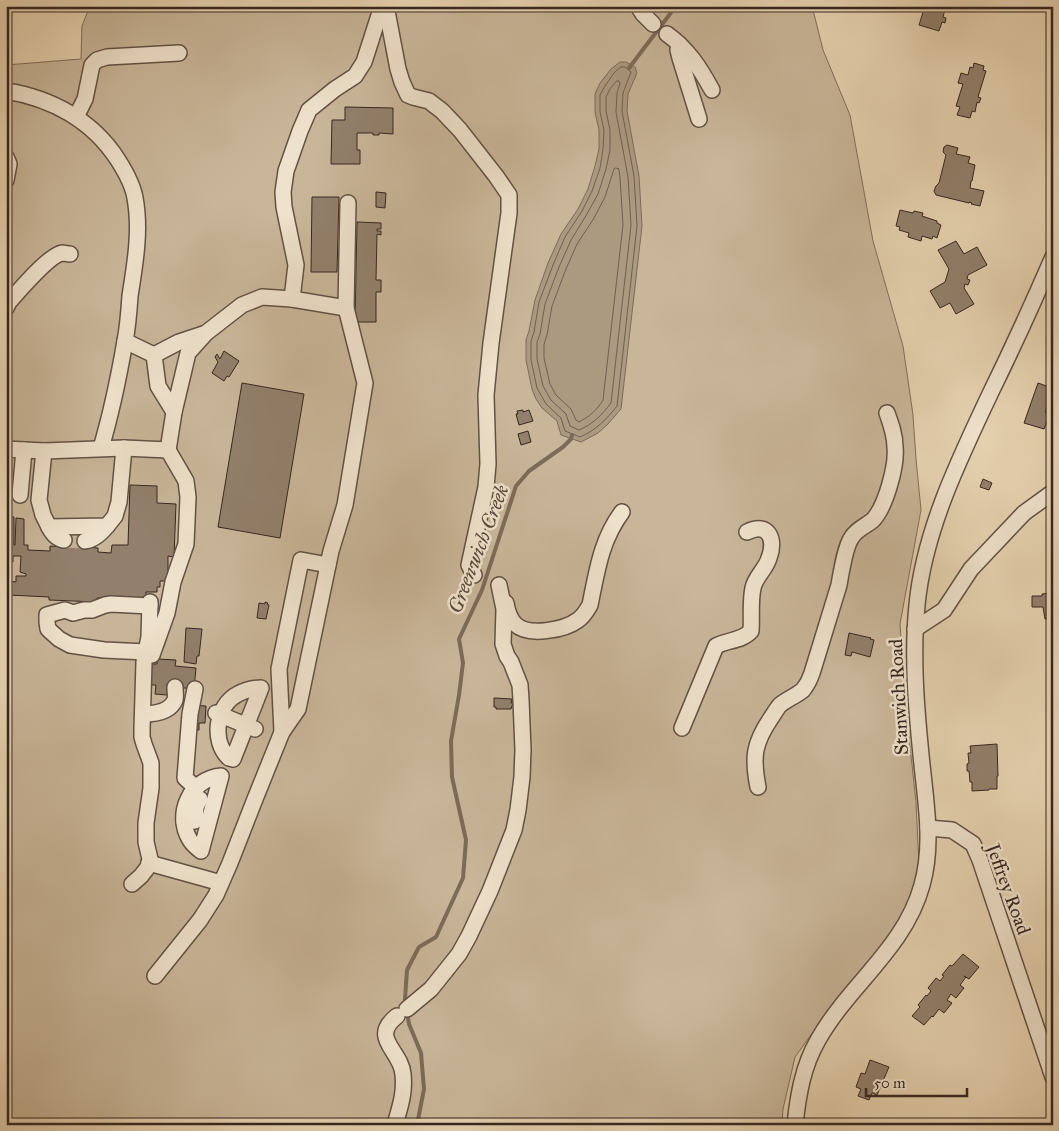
<svg xmlns="http://www.w3.org/2000/svg" width="1059" height="1131" viewBox="0 0 1059 1131" font-family="'IM FELL Great Primer',serif">
<style>
.green{fill:#c9b699;stroke:#806e5e}
.water{fill:#ab9980;stroke:#7c6b5a}
.lines{fill:none;stroke-linecap:round;stroke-linejoin:round}
.shore{stroke:#706051;stroke-width:1}
.stream{stroke:#7c6b5a;stroke-width:4}
.building{fill:#92806c;stroke:#362722}
.minor-tunnel{stroke:#c4b194;stroke-width:15;stroke-dasharray:15 8;stroke-linecap:butt}
.minor-casing{stroke:#625246;stroke-width:18}
.minor{stroke:#efe2cc;stroke-width:15}
.labels{text-anchor:middle;stroke-width:5;stroke-linejoin:round;paint-order:stroke}
.street-label{font-size:19px;fill:#362722;stroke:#efe2cc}
.water-label{font-size:20px;font-style:italic;fill:#59493e;stroke:#efe2cc}
</style>
<rect width="100%" height="100%" fill="#e7d3b1"/>
<filter id="stains"><feTurbulence type="fractalNoise" baseFrequency=".004" numOctaves="4"/><feColorMatrix values="0 0 0 0 .2 0 0 0 0 .09 0 0 0 0 .02 0 0 0 .5 -.17"/></filter>
<radialGradient id="worn" r=".72"><stop offset=".6" stop-color="#630" stop-opacity="0"/><stop offset="1" stop-color="#630" stop-opacity=".3"/></radialGradient>
<polygon class="green" points="90,6 812,6 823,50 850,115 873,241 903,346 913,415 916,459 921,510 900,624 906,709 916,802 919,866 909,905 887,940 835,1002 795,1057 783,1109 782,1125 6,1125 6,65 81,59 82,26"/>
<polygon class="water" points="620,62 626,62 635,67 637,73 628,94 627,111 639,176 642,226 621,409 607,425 598,433 581,442 561,435 557,421 542,408 536,399 532,389 526,360 526,340 529,331 535,300 548,263 561,234 578,209 588,189 595,166 599,149 599,130 595,112 595,94 600,83 611,69"/>
<g class="lines">
<g class="shore">
<path d="M621,67H625L631,72L623,93L622,111L634,176L637,226L617,406C606,420 596,430 580,437L565,431L561,418L546,404L537,388L531,360V341L534,332L539,302L553,265L565,237L582,211L592,191L600,168L603,149L604,130L600,112V95L605,86L614,73Z"/>
<path d="M617,81H619L620,83L617,93L616,112L628,177L631,225L611,403C602,415 593,424 579,430L570,426L566,414L551,400L543,386L537,359V342L540,334L545,304L559,267L571,240L587,214L598,194L606,169L610,150V130L606,111V97L610,89Z"/>
<path d="M616,168L619,169L620,178L623,225L603,400C597,410 589,417 579,422L576,420L571,409L556,395L550,384L544,358V344L547,335L552,306L566,269L577,244L594,218L605,197L614,169Z"/>
</g>
<g class="stream">
<polyline points="629,68 676,6"/>
<polyline points="406,1005 405,999 407,970 419,947 436,937 463,878 466,840 452,777 451,741 459,695 463,663 459,639 482,590 516,486 529,471 563,447 571,439 572,435"/>
<polyline points="407,1012 409,1024 421,1053 424,1089 417,1125"/>
</g>
</g>
<g class="building">
<polygon points="925,6 946,6 943,17 946,18 945,23 942,22 939,31 919,25"/>
<polygon points="974,63 984,66 983,70 986,71 978,97 981,98 979,103 977,102 975,112 972,111 970,118 957,115 960,107 956,106 963,84 958,83 961,73 968,75 970,67 973,68"/>
<polygon points="345,107 393,108 393,134 379,133 379,135 373,135 373,133 357,133 357,150 360,150 360,164 331,164 332,120 345,120"/>
<polygon points="947,145 958,148 956,154 970,157 968,163 975,165 972,181 971,181 970,188 984,191 980,206 971,204 972,203 969,202 969,203 936,195 934,191 936,186 939,183 946,155 943,152 944,147"/>
<polygon points="376,192 386,193 385,208 376,207"/>
<polygon points="312,197 339,197 337,272 311,272"/>
<polygon points="900,210 913,213 914,211 923,213 922,216 937,221 937,223 941,225 937,238 933,236 932,239 922,236 921,241 908,237 909,233 899,230 900,227 896,226"/>
<polygon points="357,222 381,223 381,229 377,229 377,231 381,231 381,235 377,234 376,280 381,280 381,292 376,292 376,322 355,322"/>
<polygon points="956,241 964,254 977,247 987,265 968,275 967,279 970,280 968,285 965,284 964,288 974,304 956,314 950,303 940,308 930,291 945,282 949,269 938,250"/>
<polygon points="224,351 239,361 229,377 227,376 224,381 212,373 218,362 215,357 217,354 220,359"/>
<polygon points="242,383 304,394 280,538 218,527"/>
<polygon points="1038,383 1052,388 1051,392 1053,393 1053,404 1050,403 1045,412 1050,414 1044,429 1024,423"/>
<polygon points="523,410 523,412 529,410 533,421 519,425 516,414 518,414 517,411"/>
<polygon points="528,431 531,442 521,445 518,434"/>
<polygon points="983,479 992,483 989,490 980,487"/>
<polygon points="130,485 157,486 157,503 176,504 174,557 168,556 168,581 160,581 160,587 157,587 157,592 146,592 146,599 97,598 97,602 49,600 49,597 9,595 9,581 16,582 16,576 26,576 26,574 20,572 21,556 13,556 13,562 6,562 6,516 14,517 14,545 15,545 16,518 24,519 24,545 28,545 28,550 50,551 50,546 64,547 64,532 85,533 85,547 98,548 98,552 111,553 112,545 128,545"/>
<polygon points="1051,591 1053,591 1053,618 1045,619 1043,607 1032,607 1032,596 1042,596 1042,594 1051,593"/>
<polygon points="265,602 268,603 267,604 269,605 266,619 257,618 259,603 265,604"/>
<polygon points="186,628 202,629 199,656 197,656 196,664 184,662"/>
<polygon points="849,633 871,638 870,639 874,640 870,657 852,652 851,656 845,655"/>
<polygon points="158,659 176,660 175,666 196,668 194,689 175,687 168,692 167,695 155,694 156,685 150,685 152,664 157,664"/>
<polygon points="494,698 512,699 511,703 513,703 511,709 496,709 496,707 494,707"/>
<polygon points="193,705 206,706 205,723 199,723 199,730 192,730"/>
<polygon points="997,744 998,776 997,776 997,789 989,789 989,790 972,791 972,782 970,782 969,771 967,771 967,764 969,763 968,753 971,753 970,746"/>
<polygon points="963,954 979,967 969,979 964,976 966,977 960,985 964,988 956,998 951,994 947,1000 952,1003 944,1013 939,1009 933,1017 932,1016 924,1025 912,1016 920,1007 918,1005 926,995 927,996 931,991 928,988 936,978 940,981 944,976 942,975 950,965 952,966"/>
<polygon points="870,1060 889,1067 877,1095 872,1093 869,1100 858,1096 861,1089 856,1087 861,1073 865,1074"/>
</g>
<g class="lines">
<polyline class="minor-tunnel" points="64,540 85,541"/>
<g class="minor-casing">
<g id="minor">
<polyline points="386,6 398,69 402,82 408,95 413,97 429,101 442,111 460,130 496,176 509,195 509,213 491,343 486,395 488,464 486,487 469,565 474,575"/>
<polyline points="638,6 643,14 653,24"/>
<path d="M667,34C688,49 700,68 712,90"/>
<polyline points="679,44 678,50 680,58 699,119"/>
<path d="M6,91C52,98 93,121 118,160C125,171 133,185 135,198C141,230 135,264 130,296C129,311 128,326 125,341C119,376 111,414 101,448"/>
<polyline points="76,117 85,99 92,65 97,60 107,57 179,53"/>
<polyline points="6,157 9,164 6,180"/>
<polyline points="292,299 296,265 284,207 283,192 286,171 300,131 309,110 335,89 355,76 364,62 382,6"/>
<path d="M6,308L9,302C19,291 48,256 62,253C65,253 67,254 70,254"/>
<polyline points="125,341 154,355"/>
<polyline points="154,355 158,386 174,412"/>
<polyline points="154,355 179,342 203,334"/>
<polyline points="6,449 44,451 124,448 168,450 174,412 188,353 206,333 242,305 262,297 292,299 346,308"/>
<polyline points="44,451 39,500 43,515 49,527 107,526 115,516 119,502 124,448"/>
<polyline points="20,495 24,450"/>
<path d="M49,527C52,533 57,539 64,540"/>
<path d="M85,541C95,539 101,533 107,526"/>
<path d="M506,603C507,609 510,619 515,624C528,637 565,630 578,620C584,616 587,610 590,605C597,571 601,540 622,512"/>
<polyline points="915,629 944,610 971,569 1024,513 1053,492"/>
<polyline points="146,652 104,650 70,645 59,639 48,629 47,622 47,615 65,610 73,613 84,610 92,610 105,605 111,604 150,606"/>
<polyline points="152,655 167,613 173,582 186,544 188,497 186,481 168,450"/>
<path d="M261,688L233,759L229,758C211,741 216,705 238,694C245,690 254,688 261,688Z"/>
<polyline points="195,689 190,714 185,778 196,788"/>
<polyline points="216,713 255,729"/>
<path d="M143,714C154,714 170,712 175,700C176,697 175,691 175,687"/>
<path d="M682,728L716,646C727,640 742,641 751,631C752,617 750,602 753,588C755,577 766,569 769,558C776,540 769,521 747,532"/>
<polyline points="282,732 279,669 301,560 328,565"/>
<path d="M221,776L201,851C197,848 193,845 190,840C174,814 190,779 221,776Z"/>
<path d="M758,787C752,757 754,743 771,718C774,714 777,708 780,705C787,699 796,696 803,690C807,685 810,679 812,673L839,585C841,574 845,546 852,537C857,529 866,526 873,520C886,506 897,465 895,447C895,435 891,424 887,413"/>
<polyline points="184,822 195,821 196,807 200,799 191,794"/>
<polyline points="928,828 952,830 973,844 980,860 1053,1077"/>
<polyline points="149,863 221,883"/>
<polyline points="132,884 141,876 148,867 150,859 146,842 146,823 151,788 151,763 144,744 142,737 142,729 144,662 149,637 150,602"/>
<polyline points="155,976 200,920 216,895 230,863 255,799 282,732 298,709 331,551 345,505 365,383 346,308 348,203"/>
<polyline points="407,1009 431,989 459,954 469,936 490,891 514,830 518,810 522,777 523,750 521,700 520,685 511,662 507,656 503,644 504,609 499,585"/>
<path d="M395,1125C400,1106 405,1094 403,1074C401,1050 369,1038 397,1016"/>
<path d="M795,1125C798,1095 803,1066 818,1040C849,985 905,948 922,885C934,843 925,798 921,755C916,705 912,655 917,605C924,531 959,460 990,394C1012,349 1033,303 1053,257"/>
</g>
</g>
<use href="#minor" class="minor"/>
</g>
<g class="labels">
<g class="street-label">
<text transform="translate(898 697) rotate(-93)" y="7">Stanwich Road</text>
<text transform="translate(1009 889) rotate(70)" y="7">Jeffrey Road</text>
</g>
<g class="water-label">
<text transform="translate(478 549) rotate(-69)" y="7">Greenwich Creek</text>
</g>
</g>
<rect width="1059" height="1131" fill="none" stroke="#e7d3b1" stroke-width="25"/>
<rect x="8" y="8" width="1044" height="1116" fill="none" stroke="#362722" stroke-width="2.5"/>
<rect x="12" y="12" width="1034" height="1106" fill="none" stroke="#362722"/>
<path d="M866 1088v8h101v-8" fill="none" stroke="#362722" stroke-width="2.5"/>
<text x="874" y="1088" font-size="15" fill="#362722" stroke="#efe2cc" stroke-width="4" paint-order="stroke">50 m</text>
<rect width="100%" height="100%" filter="url(#stains)"/>
<rect width="100%" height="100%" fill="url(#worn)"/>
</svg>
